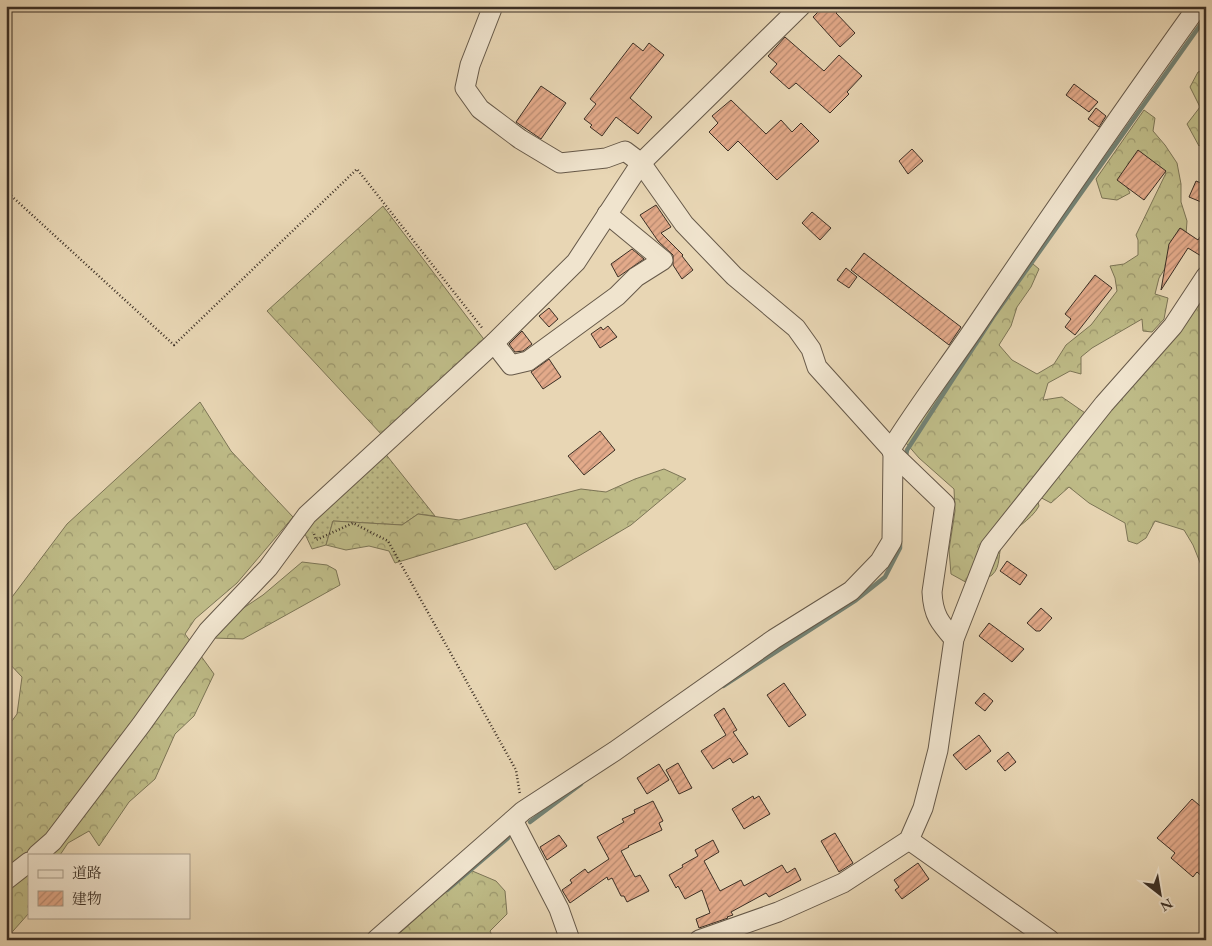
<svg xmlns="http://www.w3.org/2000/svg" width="1212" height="946" viewBox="0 0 1212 946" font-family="'EB Garamond','Noto Serif JP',serif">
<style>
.grass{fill:url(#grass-dots);stroke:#7c7556}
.forest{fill:url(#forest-crowns);stroke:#7c7556}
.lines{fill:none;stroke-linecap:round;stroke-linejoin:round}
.stream{stroke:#738274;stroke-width:4.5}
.building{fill:url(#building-hatch);stroke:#3b2f25}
.minor-casing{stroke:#665949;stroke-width:21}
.path{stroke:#3b2f25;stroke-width:2.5;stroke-dasharray:1 2.5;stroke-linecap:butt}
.minor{stroke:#f0e4ce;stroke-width:19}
</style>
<defs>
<pattern id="grass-dots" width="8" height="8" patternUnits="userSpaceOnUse" patternTransform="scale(1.25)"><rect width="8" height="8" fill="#bebb87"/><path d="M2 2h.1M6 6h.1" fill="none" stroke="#9c986e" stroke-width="1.8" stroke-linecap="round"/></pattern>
<pattern id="forest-crowns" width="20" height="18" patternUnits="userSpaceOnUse" patternTransform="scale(1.25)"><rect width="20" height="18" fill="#bebb87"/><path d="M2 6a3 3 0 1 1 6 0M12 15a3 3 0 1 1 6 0" fill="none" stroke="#9c986e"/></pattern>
<pattern id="building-hatch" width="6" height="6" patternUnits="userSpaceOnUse" patternTransform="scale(1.25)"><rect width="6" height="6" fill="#e3aa8a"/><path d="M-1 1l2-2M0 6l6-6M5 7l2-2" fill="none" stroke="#b98b71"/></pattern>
</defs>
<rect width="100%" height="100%" fill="#e8d6b4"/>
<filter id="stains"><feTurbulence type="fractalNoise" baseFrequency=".004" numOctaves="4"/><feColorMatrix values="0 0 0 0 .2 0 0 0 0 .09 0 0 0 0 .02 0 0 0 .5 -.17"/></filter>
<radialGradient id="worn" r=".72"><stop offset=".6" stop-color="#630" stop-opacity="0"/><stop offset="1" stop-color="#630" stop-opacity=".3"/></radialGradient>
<polygon class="grass" points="384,452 435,516 418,514 402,525 333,521 326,545 312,549 305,534 320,511"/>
<g class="forest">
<polygon points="1206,70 1206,141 1199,146 1187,124 1200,107 1190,87 1198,72"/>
<path d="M1144,110L1155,118L1153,131L1165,145L1177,163L1181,184V202L1187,221L1186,235L1159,278L1155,294L1168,298L1164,319L1152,332L1143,331L1142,319L1092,348L1081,357V374L1070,371L1048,383L1043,400L1062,397L1088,415L1201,298L1206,303V565H1201L1193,545L1184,530L1155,521L1146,538L1137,544L1128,541L1125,523L1089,503L1069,487L1051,503L1036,495L1039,506C1031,521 1013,528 1003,542C997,552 1002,566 992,575C987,579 978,582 971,585L951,574L949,550L955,511L954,489L919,458L906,443L984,324L1033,264L1039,269L1031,287L1017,307L1011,326L999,345L1012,360L1037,374L1054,364L1066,345L1091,325L1117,291L1115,278L1110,266L1124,264L1138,255V240L1136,235L1166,173L1140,155L1125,183L1130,193L1117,200L1102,198L1096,179Z"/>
<polygon points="383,206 486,342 382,435 267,311"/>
<polygon points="200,402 231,451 293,517 237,583 195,619 185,634 214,674 194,716 175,734 155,779 129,802 99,846 89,831 68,843 60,855 29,855 29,913 6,939 6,780 9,778 6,774 6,729 17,714 22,677 6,660 6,605 67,524"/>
<polygon points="664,469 686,479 631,525 555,570 526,523 395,563 389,551 369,546 346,550 326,545 333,521 402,525 418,514 459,520 581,489 606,492 635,479"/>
<polygon points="302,562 327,565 336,570 340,585 243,639 213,638 239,611 263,595"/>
<polygon points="470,870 496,881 505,891 507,914 490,931 494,940 392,940"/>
</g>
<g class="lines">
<g class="stream">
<polyline points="906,456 907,450 993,317 1206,17"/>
<polyline points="723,686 856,600 885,577 900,548 900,541"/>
<polyline points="530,822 581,784"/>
<polyline points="447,890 508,838"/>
</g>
</g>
<g class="building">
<polygon points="824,6 843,6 836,13 855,33 840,47 813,17"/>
<polygon points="785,37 824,71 839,55 862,76 847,92 849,94 830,113 796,83 789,89 770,72 777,64 768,56"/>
<polygon points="633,43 643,51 649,43 664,55 630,98 652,117 638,134 616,117 602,136 590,127 592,125 584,119 596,104 590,99"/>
<polygon points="1074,84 1098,102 1089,112 1066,95"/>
<polygon points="541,86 566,103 541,139 516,122"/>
<polygon points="731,100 766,134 781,120 792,132 801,123 819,141 777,180 738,141 728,151 709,132 718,123 712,116"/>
<polygon points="1096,108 1106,116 1099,127 1088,119"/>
<polygon points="912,149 923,161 908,174 899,161"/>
<polygon points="1138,150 1166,171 1144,200 1117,180"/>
<polygon points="1196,181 1206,185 1206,204 1189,197"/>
<polygon points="656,205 671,227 661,233 683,255 682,256 693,270 682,279 673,265 673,255 658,241 640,215"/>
<polygon points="812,212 831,228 820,240 802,223"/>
<polygon points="1180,228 1198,240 1206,228 1206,259 1188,248 1161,290 1169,244"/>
<polygon points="632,249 644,259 618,277 611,264"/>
<polygon points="864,253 961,327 949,345 851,270"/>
<polygon points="846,268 857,277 849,288 837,280"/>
<polygon points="1095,275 1112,288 1075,335 1065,327 1071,319 1065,314"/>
<polygon points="549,308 558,319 549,327 539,316"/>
<polygon points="608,326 617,337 600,348 591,334 601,327 603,330"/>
<polygon points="522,331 532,344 523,351 515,352 509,344"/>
<polygon points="549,359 561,377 543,389 531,372"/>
<polygon points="600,431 615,450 584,475 568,456"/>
<polygon points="1007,561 1027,575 1020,585 1000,571"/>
<polygon points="1041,608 1052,618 1040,631 1036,631 1027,623"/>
<polygon points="989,623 1024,649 1012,662 979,636"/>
<polygon points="784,683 806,715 789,727 767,695"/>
<polygon points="984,693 993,701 985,711 975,703"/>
<polygon points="724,708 737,730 733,732 748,754 733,763 730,758 713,769 701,751 726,735 714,715"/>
<polygon points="979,735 991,751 966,770 953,755"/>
<polygon points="1008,752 1016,762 1005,771 997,761"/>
<polygon points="678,763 692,788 679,794 666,770"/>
<polygon points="659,764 669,780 647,794 637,778"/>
<polygon points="753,796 754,799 759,796 770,814 744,829 732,809"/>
<polygon points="1192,799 1206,811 1206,880 1197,872 1193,877 1171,858 1175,853 1157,838"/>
<polygon points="653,801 663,821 659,823 662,830 628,846 629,847 621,851 635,877 640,875 649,891 627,902 624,896 621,896 612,878 608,880 607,877 570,903 562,890 572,883 570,880 585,869 588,873 609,859 597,837 624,822 622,819 635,813 634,810"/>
<polygon points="835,833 853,863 839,872 821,841"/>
<polygon points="559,835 567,846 547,860 540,847"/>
<polygon points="713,840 719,852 704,861 720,891 741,880 744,886 782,865 787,873 795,868 801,880 769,897 766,893 731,912 733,915 727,917 728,918 699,928 696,919 710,913 702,890 685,899 678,886 676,888 669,875 683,867 682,865 698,856 695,850"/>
<polygon points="918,863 929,879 902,899 895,890 899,887 894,880"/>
</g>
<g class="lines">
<g class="minor-casing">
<g id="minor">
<polyline points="494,343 511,365 528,361 617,296 636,277 663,260 607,214"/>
<path d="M891,449C917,407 947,368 975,327C1048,219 1122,112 1198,6"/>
<path d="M893,454L945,504L932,592C933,615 940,623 954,639"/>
<polyline points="513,820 559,909 570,940"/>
<polyline points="909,840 1050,940"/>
<polyline points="37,855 53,841 141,725 208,631 268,568 307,515 494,343 576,262 641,163 801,6"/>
<polyline points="6,880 29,862"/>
<polyline points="376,940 523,811 615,751 774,639 851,591 880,561 892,541 893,454 891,449 817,367 811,349 796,328 734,276 684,224 641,163 625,151 606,158 560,163 520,139 480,109 465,88 470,65 493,6"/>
<polyline points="699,940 778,912 843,883 909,840 923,808 938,750 954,639 990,547 1104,404 1173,326 1206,276"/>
</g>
</g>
<g class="path">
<polyline points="6,191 174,345 357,169 483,329"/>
<polyline points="314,534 316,540 353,523 388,541 516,770 520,795"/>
</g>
<use href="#minor" class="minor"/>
</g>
<rect width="1212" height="946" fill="none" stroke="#e8d6b4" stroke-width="25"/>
<rect x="8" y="8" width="1197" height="931" fill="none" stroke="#3b2f25" stroke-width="2.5"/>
<rect x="12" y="12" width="1187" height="921" fill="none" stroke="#3b2f25"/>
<rect x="28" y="854" width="162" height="65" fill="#f0e4ce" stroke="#a89c8a"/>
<rect x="38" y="870" width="25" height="8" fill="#f0e4ce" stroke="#a89c8a"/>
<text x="72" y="878" font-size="15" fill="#3b2f25">道路</text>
<rect x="38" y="891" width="25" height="15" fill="url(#building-hatch)" stroke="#a89c8a"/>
<text x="72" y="904" font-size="15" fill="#3b2f25">建物</text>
<g transform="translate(1160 894) rotate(149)" stroke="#f0e4ce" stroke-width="4" paint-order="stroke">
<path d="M0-4L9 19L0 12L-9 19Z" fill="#3b2f25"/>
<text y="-8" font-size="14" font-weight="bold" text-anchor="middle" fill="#3b2f25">N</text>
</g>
<rect width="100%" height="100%" filter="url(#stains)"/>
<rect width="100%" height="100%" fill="url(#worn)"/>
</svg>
